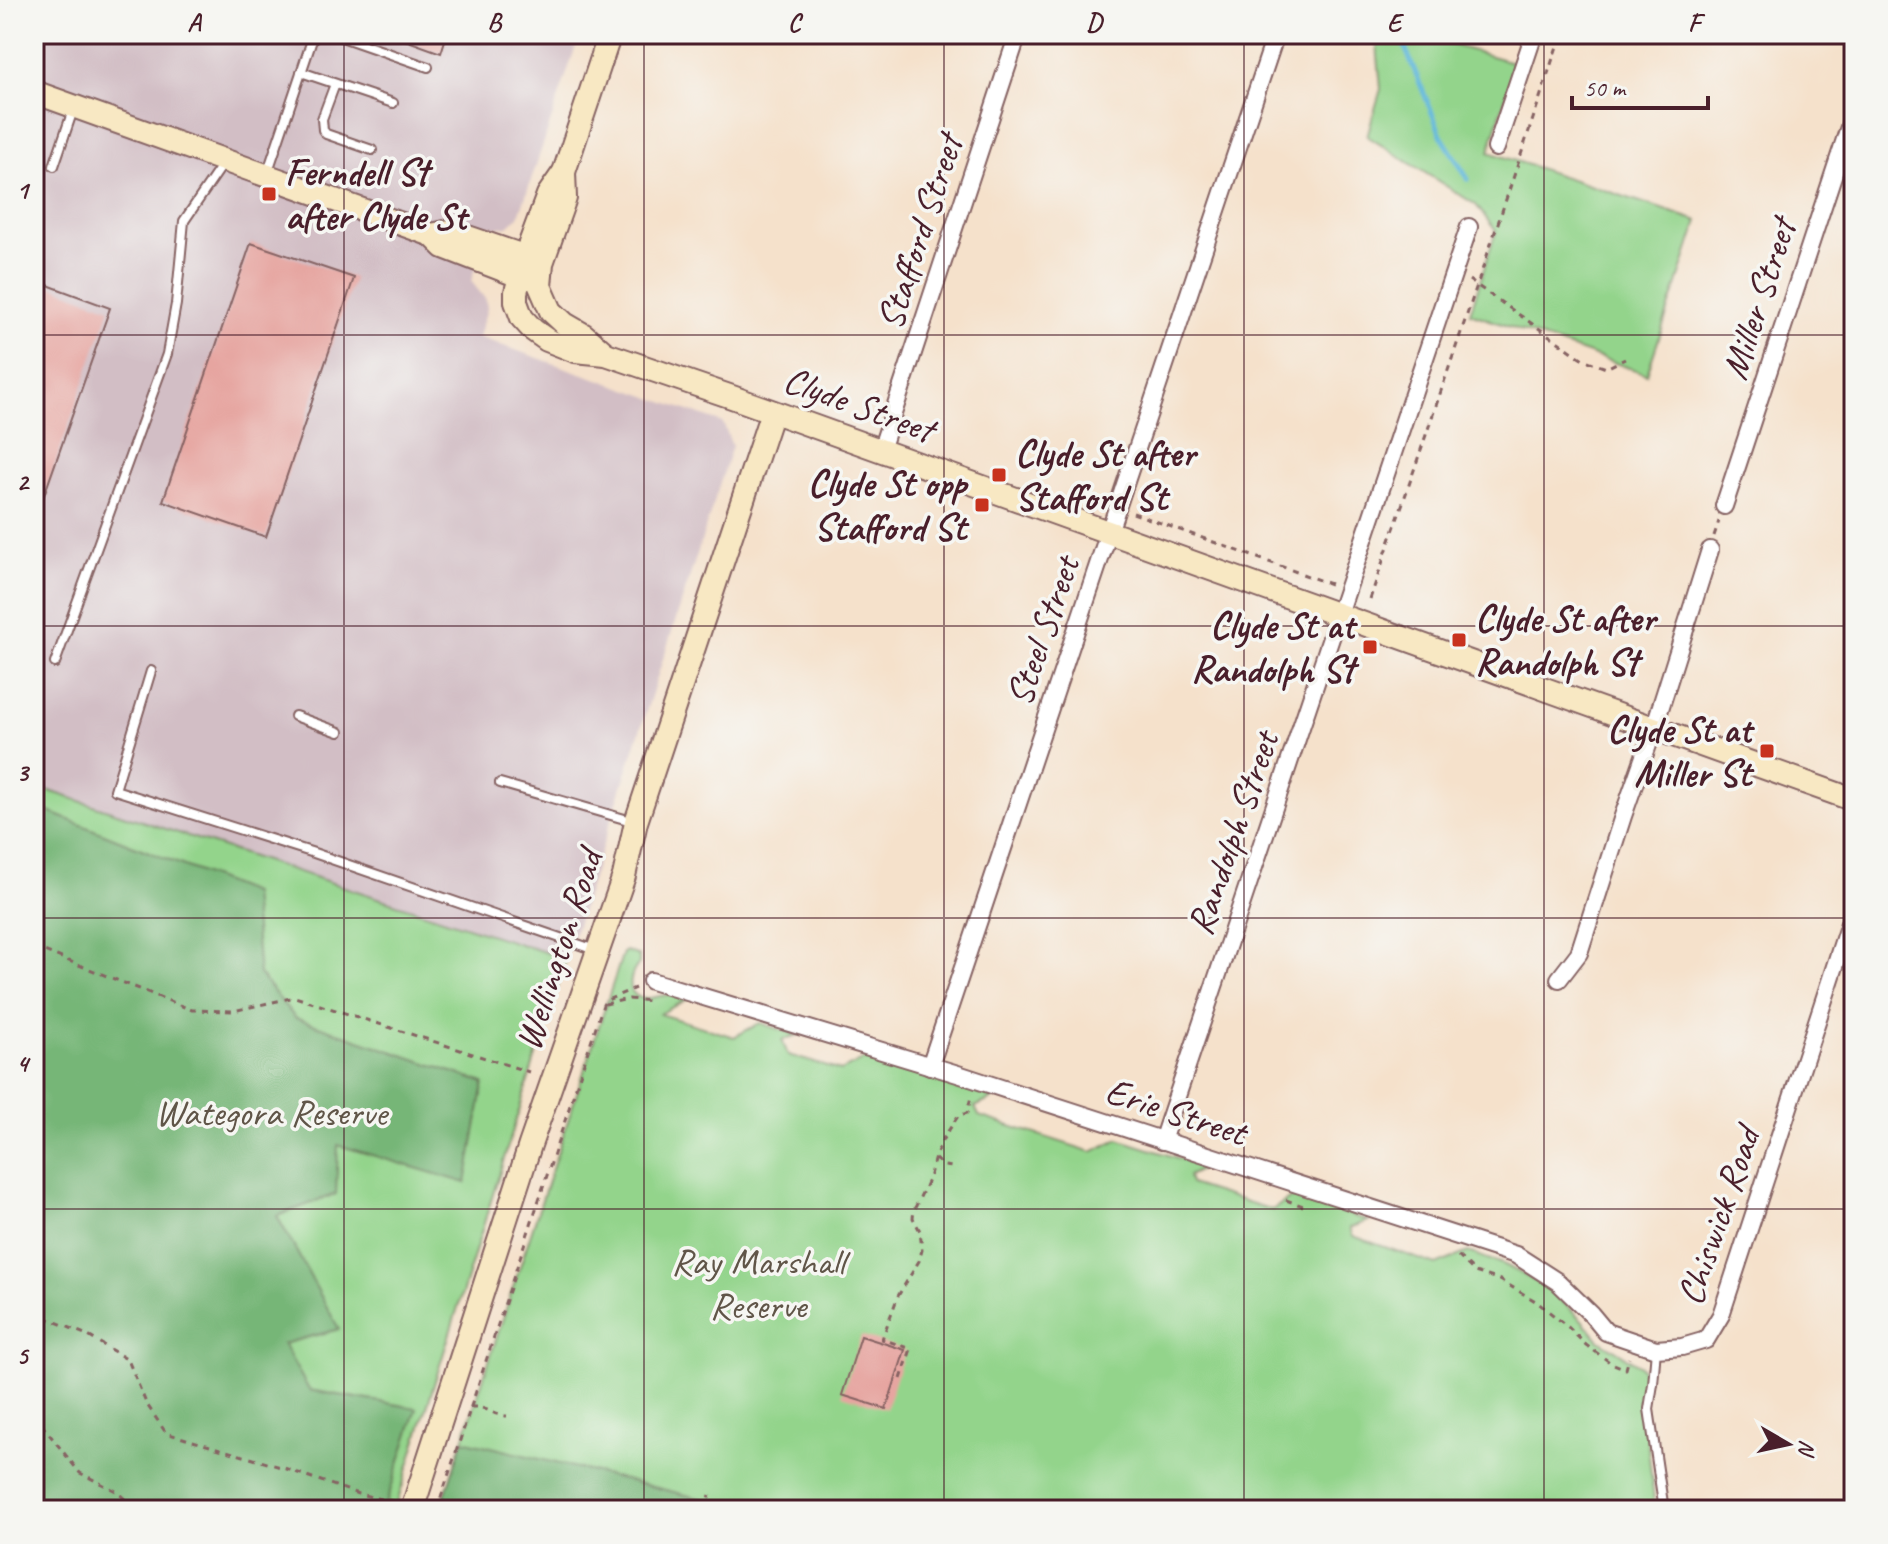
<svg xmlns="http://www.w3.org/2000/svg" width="1888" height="1544" viewBox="0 0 1888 1544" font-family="Caveat,sans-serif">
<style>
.industrial{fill:#d2bec5}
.green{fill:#93d48b;stroke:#6e7a5b;stroke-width:2}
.forest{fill:#76b677;stroke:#606a51;stroke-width:2}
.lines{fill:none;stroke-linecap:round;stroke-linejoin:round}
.stream{stroke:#5cb6da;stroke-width:5}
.building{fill:#e6a5a0}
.service-casing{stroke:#866363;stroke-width:12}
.minor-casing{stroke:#866363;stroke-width:20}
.secondary-casing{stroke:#866363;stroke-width:26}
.path{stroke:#866363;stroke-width:3;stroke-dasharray:6 6;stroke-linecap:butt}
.service{stroke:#fff;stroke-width:8}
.minor{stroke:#fff;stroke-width:16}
.secondary{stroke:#f8e8c3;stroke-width:22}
.grid{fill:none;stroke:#4a1f2b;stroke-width:2;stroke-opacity:0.55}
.poi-dot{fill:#c8321e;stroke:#f6f6f2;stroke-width:3}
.labels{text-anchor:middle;stroke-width:7;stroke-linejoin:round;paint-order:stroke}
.poi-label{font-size:38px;font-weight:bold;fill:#4a1f2b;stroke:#f6f6f2;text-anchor:start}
.street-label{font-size:38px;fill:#4a1f2b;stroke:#f6f6f2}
.park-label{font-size:38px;fill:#605548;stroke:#f6f6f2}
.neatline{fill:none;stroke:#4a1f2b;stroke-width:3}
.grid-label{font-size:26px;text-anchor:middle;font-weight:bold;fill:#4a1f2b}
</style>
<rect width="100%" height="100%" fill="#f6f6f2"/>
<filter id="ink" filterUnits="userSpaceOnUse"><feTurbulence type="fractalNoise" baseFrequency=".0125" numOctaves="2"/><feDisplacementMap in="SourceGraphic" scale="16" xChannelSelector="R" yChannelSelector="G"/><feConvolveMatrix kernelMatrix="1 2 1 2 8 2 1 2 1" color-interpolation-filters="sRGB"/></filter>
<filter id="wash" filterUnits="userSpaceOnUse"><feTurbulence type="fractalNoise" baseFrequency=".006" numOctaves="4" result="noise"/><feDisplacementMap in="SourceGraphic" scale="32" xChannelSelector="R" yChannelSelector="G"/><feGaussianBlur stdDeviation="1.8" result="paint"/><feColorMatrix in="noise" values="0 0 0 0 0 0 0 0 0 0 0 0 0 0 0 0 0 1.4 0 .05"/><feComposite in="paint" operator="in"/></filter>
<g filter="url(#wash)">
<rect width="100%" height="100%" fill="#f5e1cb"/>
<polygon class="industrial" points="34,34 580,34 519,216 508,226 496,228 489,226 471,281 486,300 487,309 478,337 723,423 732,446 566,959 34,786"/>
<g class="green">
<polygon points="1376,34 1419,34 1420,36 1516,63 1489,152 1698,221 1647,374 1470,313 1496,231 1476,205 1367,136 1381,89"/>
<polygon points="34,786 566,959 395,1510 49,1510 34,1504"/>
<path d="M626,951L639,956V964C631,972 624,993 641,998C648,1000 660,995 668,995C675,994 680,997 687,999L660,1014L734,1037L760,1023L798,1035L782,1040L788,1055L841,1071L869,1057L994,1098L975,1107L979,1116L1092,1152L1118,1139L1206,1167L1188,1176L1190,1184L1272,1210L1295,1195L1368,1221L1350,1228L1353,1236L1436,1265L1468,1252L1505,1265L1537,1282L1559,1298L1582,1320L1598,1339L1640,1366L1647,1379L1643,1402L1655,1510H440L617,971L623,953Z"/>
</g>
<g class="forest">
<polygon points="34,806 252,893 259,974 295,1018 484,1083 466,1183 338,1145 336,1194 277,1216 339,1329 283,1344 309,1390 417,1408 384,1510 34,1510"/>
<polygon points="463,1440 747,1510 440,1510"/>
</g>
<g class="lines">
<polyline class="stream" points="1401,34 1402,40 1442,137 1468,179"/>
</g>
<g id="blocks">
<g class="building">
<polygon points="395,34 447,34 441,53 394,36"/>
<polygon points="251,243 354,278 266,537 163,501"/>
<polygon points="34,280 110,308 36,518 34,518"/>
<polygon points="861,1336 905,1350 886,1409 842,1395"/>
</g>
</g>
</g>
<g filter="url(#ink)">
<use href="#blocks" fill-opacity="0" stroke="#866363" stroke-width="2"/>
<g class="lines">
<g class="service-casing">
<g id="service">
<polyline points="333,34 428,67"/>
<polyline points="301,72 393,103"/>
<polyline points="335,84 322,119 323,130 326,134 372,150"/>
<polyline points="54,166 74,107"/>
<polyline points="267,174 314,34"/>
<polyline points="55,663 167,354 176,304 184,221 225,161"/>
<polyline points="151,671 115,790 311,852 595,950"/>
<polyline points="295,716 339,732"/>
<polyline points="500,783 635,822"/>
<polyline points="1656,1349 1653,1384 1649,1409 1664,1510"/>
</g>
</g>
<g class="minor-casing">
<g id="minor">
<polyline points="1496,148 1534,34"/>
<polyline points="881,450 1018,34"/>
<polyline points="1724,506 1854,112"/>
<polyline points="1559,979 1579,953 1623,816 1654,728 1710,550"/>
<polyline points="651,981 961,1075 1516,1255 1558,1282 1591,1314 1606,1332 1656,1349 1682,1347 1706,1340 1721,1315 1854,908"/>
<polyline points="930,1066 1276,34"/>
<polyline points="1162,1141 1469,227"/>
</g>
</g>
<g class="secondary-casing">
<g id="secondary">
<polyline points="610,34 564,172 548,195 525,257 516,292 516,302 522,318 533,330 547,340 575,351 606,354 732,397 1854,800"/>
<polyline points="34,92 432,235 444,247 519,276 539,280"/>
<polyline points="564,172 565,198 542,263 540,286 551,311 565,324 584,335 606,354"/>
<polyline points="432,235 450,231 538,261"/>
<polyline points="412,1510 530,1145 624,876 636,822 772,412"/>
</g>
</g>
<g class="path">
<polyline points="1469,280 1583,359 1606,368 1625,359"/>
<polyline points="1133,513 1330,584"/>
<polyline points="1714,536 1719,521"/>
<path d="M1370,599C1434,411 1499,223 1561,34"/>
<polyline points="34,947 192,1010 233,1011 295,997 529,1072"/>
<polyline points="605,1004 629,999 652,1001"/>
<polyline points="935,1159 944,1166 952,1167"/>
<polyline points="1286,1200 1303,1206"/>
<polyline points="1458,1256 1475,1272 1500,1280 1537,1302 1568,1327 1586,1345 1611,1363 1626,1369 1629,1358"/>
<polyline points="34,1313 85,1334 128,1360 146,1403 166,1433 284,1468 358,1494 396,1502"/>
<polyline points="901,1379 911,1349 882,1339 898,1296 919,1261 922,1250 920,1231 913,1218 914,1210 929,1178 935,1157 943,1139 958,1116 967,1113 971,1097"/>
<path d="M470,1407C487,1406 491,1415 507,1416"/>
<polyline points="34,1415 80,1473 116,1491 137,1510"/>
<polyline points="437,1510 603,1005 605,1001 635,988"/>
<polyline points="706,1510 710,1495"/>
</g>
<use href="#service" class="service"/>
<use href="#minor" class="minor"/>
<use href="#secondary" class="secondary"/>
</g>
</g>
<path class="grid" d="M344,34V1510M644,34V1510M944,34V1510M1244,34V1510M1544,34V1510M34,335H1854M34,626H1854M34,918H1854M34,1209H1854"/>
<g class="poi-dot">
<rect x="261" y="186" width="16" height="16" rx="4"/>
<rect x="991" y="467" width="16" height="16" rx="4"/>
<rect x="974" y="497" width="16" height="16" rx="4"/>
<rect x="1451" y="632" width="16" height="16" rx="4"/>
<rect x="1362" y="639" width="16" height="16" rx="4"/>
<rect x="1759" y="743" width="16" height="16" rx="4"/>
</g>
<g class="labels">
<g class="poi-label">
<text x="285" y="185">Ferndell St<tspan x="285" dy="44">after Clyde St</tspan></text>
<text x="1015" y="466">Clyde St after<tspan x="1015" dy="44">Stafford St</tspan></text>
<text x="966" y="496" text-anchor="end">Clyde St opp<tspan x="966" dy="44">Stafford St</tspan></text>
<text x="1475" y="631">Clyde St after<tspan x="1475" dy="44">Randolph St</tspan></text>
<text x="1354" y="638" text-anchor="end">Clyde St at<tspan x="1354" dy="44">Randolph St</tspan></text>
<text x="1751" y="742" text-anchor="end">Clyde St at<tspan x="1751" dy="44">Miller St</tspan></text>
</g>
<g class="street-label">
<text transform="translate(919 232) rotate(-72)" y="13">Stafford Street</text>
<text transform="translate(1758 299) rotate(-72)" y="13">Miller Street</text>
<text transform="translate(859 404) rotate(20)" y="13">Clyde Street</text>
<text transform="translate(1042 631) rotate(-71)" y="13">Steel Street</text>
<text transform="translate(1232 833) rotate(-71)" y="13">Randolph Street</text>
<text transform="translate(558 950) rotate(-72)" y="13">Wellington Road</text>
<text transform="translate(1176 1111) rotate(18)" y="13">Erie Street</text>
<text transform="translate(1718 1216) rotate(-71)" y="13">Chiswick Road</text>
</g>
<g class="park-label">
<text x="271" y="1125">Wategora Reserve</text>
<text x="758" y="1274">Ray Marshall<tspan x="758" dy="44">Reserve</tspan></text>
</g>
</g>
<rect width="1888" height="1544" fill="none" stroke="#f6f6f2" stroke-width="88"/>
<g transform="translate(1788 1444) rotate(99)" stroke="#f6f6f2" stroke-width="6" paint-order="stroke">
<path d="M0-6L14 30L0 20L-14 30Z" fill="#4a1f2b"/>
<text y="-12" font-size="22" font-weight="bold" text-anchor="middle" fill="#4a1f2b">N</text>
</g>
<path d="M1572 96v12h136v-12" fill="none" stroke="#4a1f2b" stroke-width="4"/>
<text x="1584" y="96" font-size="24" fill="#4a1f2b" stroke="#f6f6f2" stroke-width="6" paint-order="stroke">50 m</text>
<rect x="44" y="44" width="1800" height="1456" class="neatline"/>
<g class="grid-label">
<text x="194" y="31">A</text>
<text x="494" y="31">B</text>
<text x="794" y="31">C</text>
<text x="1094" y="31">D</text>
<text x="1394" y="31">E</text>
<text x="1694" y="31">F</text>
<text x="22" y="199">1</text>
<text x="22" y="490">2</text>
<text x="22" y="781">3</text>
<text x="22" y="1072">4</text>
<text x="22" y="1364">5</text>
</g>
</svg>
